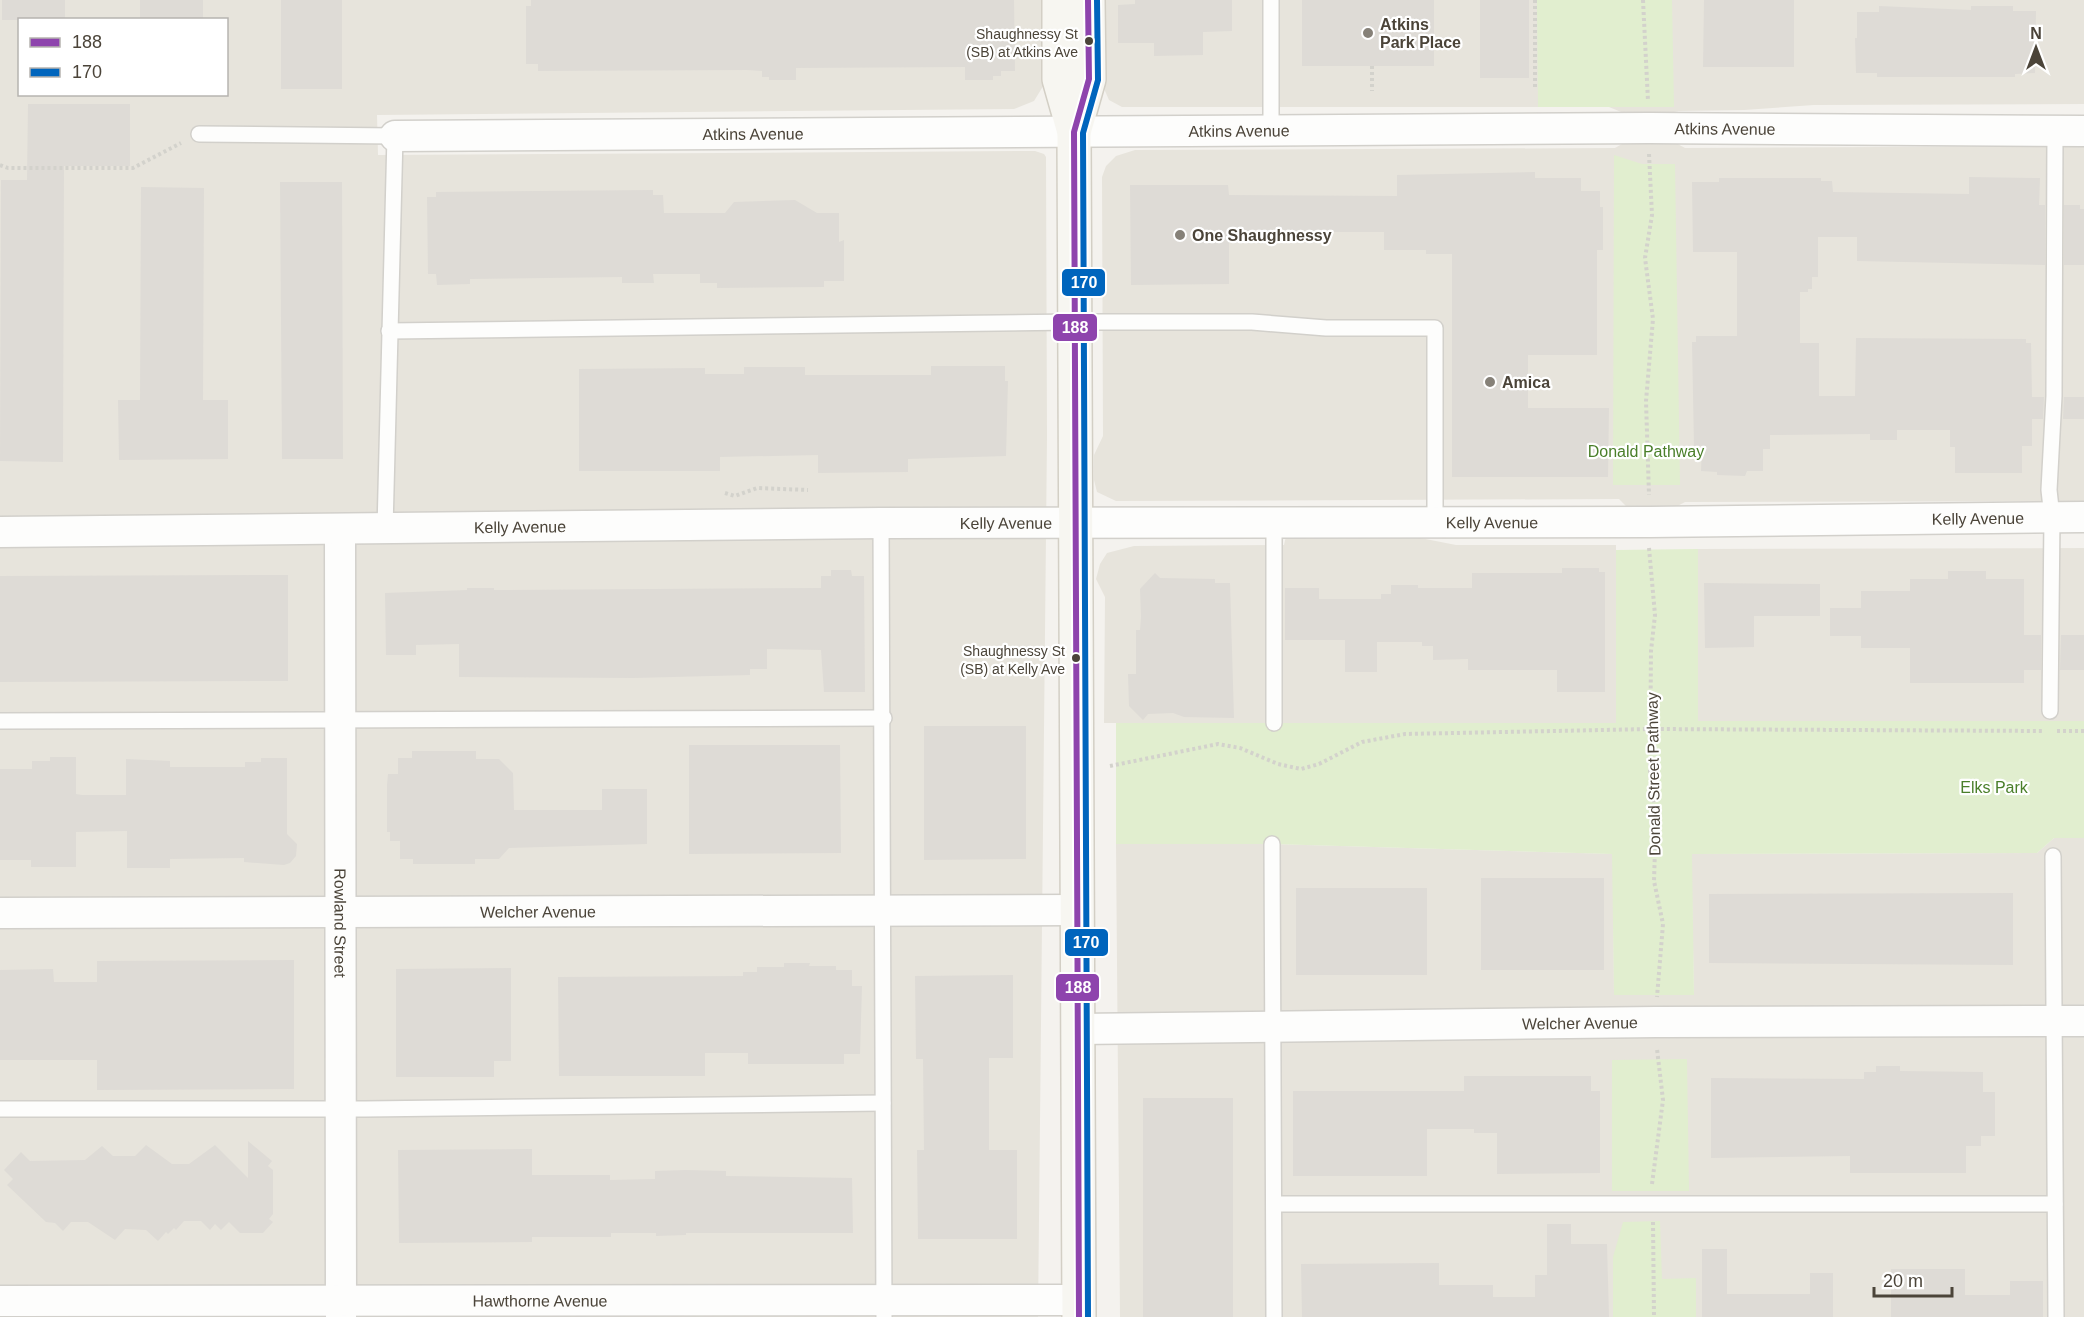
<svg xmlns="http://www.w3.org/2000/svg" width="2084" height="1317" viewBox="0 0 2084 1317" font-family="Helvetica,sans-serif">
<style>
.residential{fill:#e7e4dc;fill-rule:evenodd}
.green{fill:#e1eecf}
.building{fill:#dedbd6}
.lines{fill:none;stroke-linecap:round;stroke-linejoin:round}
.lane-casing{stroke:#d2d0cb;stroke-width:18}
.street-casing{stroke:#d2d0cb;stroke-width:33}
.secondary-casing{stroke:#d3cfc5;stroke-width:36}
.path{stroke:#d3d2cc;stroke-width:4;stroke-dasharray:3 3;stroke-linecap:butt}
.lane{stroke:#fdfdfc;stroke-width:15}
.street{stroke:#fdfdfc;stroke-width:30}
.secondary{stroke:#f7f6f1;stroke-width:33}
.bus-1-casing{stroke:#fff;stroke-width:10}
.bus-2-casing{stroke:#fff;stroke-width:10}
.bus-1{stroke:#8e44ad;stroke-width:6}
.bus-2{stroke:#0065bd;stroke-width:6}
.poi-dot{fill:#868178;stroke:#fff;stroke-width:2}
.bus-dot{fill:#4b4439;stroke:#fff;stroke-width:2}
.labels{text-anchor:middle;stroke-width:4.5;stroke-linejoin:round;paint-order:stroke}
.bus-label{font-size:14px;fill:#4b4439;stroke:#fff;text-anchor:end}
.poi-label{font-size:16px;font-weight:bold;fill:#4b4439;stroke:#fff;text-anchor:start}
.street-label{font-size:16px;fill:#4b4439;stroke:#fff}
.park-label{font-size:16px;fill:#4a7f2a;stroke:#fff}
.line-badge{stroke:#fff;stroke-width:2}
.badge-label{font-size:16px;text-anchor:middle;font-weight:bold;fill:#fff}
</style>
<rect width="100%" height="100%" fill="#f4f2ee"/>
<g class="residential">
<path d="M0,0H1046L1045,83L1034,101L1014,109L377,115L378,155L1035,151L1044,154L1046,157L1047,437L1038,1317H0ZM20,20H226V94H20Z"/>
<polygon points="1105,0 2084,0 2084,104 1814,105 1744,110 1679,111 1665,114 1626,114 1609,107 1122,107 1109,100 1102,84"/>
<polygon points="1629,140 1674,142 1685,148 2074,146 2084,143 2084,501 1685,502 1668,511 1630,510 1619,499 1116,501 1097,492 1094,480 1094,455 1103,436 1102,177 1106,166 1116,156 1135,150 1615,148"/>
<polygon points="1385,531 1456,545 1616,545 1616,723 1104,723 1105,597 1096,579 1100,564 1107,553 1134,546 1284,545 1287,532"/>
<polygon points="2084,548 2084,721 1698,721 1698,549"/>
<polygon points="2054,838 2084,838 2084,1317 1120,1317 1116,844 1272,844 1613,854 1614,995 1694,994 1691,854 2037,853"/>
</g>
<g class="green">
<polygon points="1537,0 1672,0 1674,107 1538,107"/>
<polygon points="1614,155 1642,164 1675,164 1680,485 1613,485"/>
<polygon points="1698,549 1698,721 2084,721 2084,838 2054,838 2037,853 1692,854 1694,995 1614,995 1612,854 1272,844 1116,844 1116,723 1616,723 1616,550"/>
<polygon points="1687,1059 1689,1191 1612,1191 1612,1060"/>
<polygon points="1660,1221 1662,1279 1696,1278 1696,1317 1613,1317 1613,1257 1623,1222"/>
</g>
<g class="building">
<rect x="2" y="0" width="63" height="20"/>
<rect x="140" y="0" width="63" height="20"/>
<rect x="281" y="0" width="61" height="89"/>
<polygon points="531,0 1014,0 1015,71 1001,71 1001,76 993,76 993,80 965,80 965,67 796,68 796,80 769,80 769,77 762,77 762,71 747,70 538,71 538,64 526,64 526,6 531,6"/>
<polygon points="1135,0 1232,0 1232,31 1203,32 1203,55 1154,56 1154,43 1118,43 1118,5 1135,4"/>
<rect x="1302" y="0" width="132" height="66"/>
<rect x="1480" y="0" width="49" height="78"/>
<polygon points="1704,0 1794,0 1794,67 1703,67"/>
<polygon points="1879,6 1971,10 1971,6 2013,6 2013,11 2036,11 2035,73 2015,74 2015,77 1877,77 1877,73 1856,73 1855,38 1857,38 1857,12 1879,12"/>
<polygon points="28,104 130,104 130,166 64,166 63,462 0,461 1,180 27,180"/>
<polygon points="1535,172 1535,178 1581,178 1581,191 1600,191 1600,207 1603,207 1603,250 1597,250 1597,355 1528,355 1528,408 1609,408 1608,477 1452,477 1452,254 1426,254 1426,250 1384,250 1384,232 1291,232 1291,242 1229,243 1229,284 1131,285 1130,185 1228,185 1229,195 1397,196 1397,175"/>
<polygon points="1969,177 2040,178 2039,205 2045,205 2045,265 1857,261 1857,237 1818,237 1818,277 1812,277 1812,289 1808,289 1808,292 1800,292 1800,343 1819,343 1819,396 1855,396 1856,338 2026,339 2026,343 2031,343 2032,397 2044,397 2043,419 2032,419 2032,446 2022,446 2022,473 1955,473 1955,447 1950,447 1950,430 1897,430 1897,440 1870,440 1870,434 1770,435 1770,449 1763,449 1763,471 1747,471 1745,476 1717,475 1717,472 1701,471 1702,446 1694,446 1692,342 1696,342 1696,336 1737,336 1737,252 1693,252 1692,182 1719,182 1719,178 1821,178 1821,181 1832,181 1833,192 1969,194"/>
<polygon points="280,182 342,182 343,459 282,459"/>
<polygon points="141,187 204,188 203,400 228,400 228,459 119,460 118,400 140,400"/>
<polygon points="653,190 653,195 663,195 664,213 725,213 734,202 795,200 817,213 839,213 839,242 844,240 844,281 824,281 824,287 717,288 717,283 700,283 700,274 653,274 654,283 622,283 622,277 470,279 470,284 437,285 436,274 428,274 427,197 436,197 436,192"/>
<polygon points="2064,205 2080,205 2080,209 2084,209 2084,265 2064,265"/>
<polygon points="931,366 1005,366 1005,381 1008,381 1006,456 908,459 908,472 818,473 818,455 720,457 720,471 579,471 579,369 705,368 705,374 744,374 744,367 805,367 805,375 931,375"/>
<polygon points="2064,397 2084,397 2084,419 2063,419"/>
<polygon points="1562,568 1599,568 1599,572 1605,572 1605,692 1557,692 1557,670 1468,670 1468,659 1433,660 1433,646 1422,646 1422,642 1377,642 1377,672 1345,672 1345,640 1285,640 1285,588 1319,588 1319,599 1381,599 1381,594 1391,594 1391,585 1418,585 1418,588 1472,588 1472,573 1562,573"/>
<polygon points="831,570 851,570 852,576 864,576 865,692 824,692 821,650 767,649 767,669 750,669 750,675 634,678 459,677 459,644 416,645 416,655 386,655 385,593 467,590 467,588 494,588 494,590 821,588 821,576 831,576"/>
<polygon points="1948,571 1986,571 1986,579 2024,579 2024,635 2041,635 2041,670 2024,670 2024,683 1910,683 1910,648 1861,648 1861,636 1830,636 1830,608 1861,608 1861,591 1910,591 1910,579 1948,579"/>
<polygon points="1155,573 1160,578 1215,579 1215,583 1230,583 1234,718 1184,717 1173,713 1148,714 1143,720 1129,706 1128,674 1136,674 1136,630 1140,630 1141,617 1140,589"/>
<polygon points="288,575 288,681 0,682 0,576"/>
<polygon points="1704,583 1820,584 1820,616 1754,616 1754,647 1705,648"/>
<polygon points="2061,635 2084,635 2084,670 2060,670"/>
<polygon points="924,726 1026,726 1026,859 924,860"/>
<polygon points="689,745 840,745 841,853 689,854"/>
<polygon points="412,751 476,751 476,759 499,759 513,773 514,810 602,810 602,789 647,789 647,844 509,848 499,859 475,859 475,864 413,864 413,859 400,859 400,841 390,841 390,832 387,832 387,785 388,774 398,774 398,758 412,758"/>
<polygon points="50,757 76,757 76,794 82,795 126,795 126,759 170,761 170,767 245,767 245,762 261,762 261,758 287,758 287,834 297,844 296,856 290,863 284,865 244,862 244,858 170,859 170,868 127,868 127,831 76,832 76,867 31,867 31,860 0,860 0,769 32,769 32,761 50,761"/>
<rect x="1481" y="878" width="123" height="92"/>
<rect x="1296" y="888" width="131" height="87"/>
<polygon points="2013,893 2013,965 1709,963 1709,894"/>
<polygon points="294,960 294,1089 97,1090 97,1060 0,1060 0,970 53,969 54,982 97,982 97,961"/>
<polygon points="784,963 810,963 809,966 836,966 836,970 852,970 852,986 862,986 860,1054 844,1054 844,1064 748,1064 748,1053 705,1053 705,1076 559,1076 558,977 743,976 743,972 757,972 757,967 784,967"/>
<polygon points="511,968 511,1061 494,1061 494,1077 396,1077 396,969"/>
<polygon points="1013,975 1013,1058 989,1058 989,1150 1017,1150 1017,1239 918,1239 917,1150 924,1150 923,1059 916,1059 915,976"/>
<polygon points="1876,1066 1900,1066 1900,1071 1983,1072 1983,1092 1995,1092 1995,1136 1981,1136 1981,1146 1966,1146 1966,1173 1850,1173 1850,1156 1711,1158 1711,1078 1864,1079 1864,1072 1876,1072"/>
<polygon points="1464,1076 1591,1076 1591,1091 1600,1091 1600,1173 1497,1174 1497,1133 1474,1133 1474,1129 1427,1129 1427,1176 1293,1176 1293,1091 1464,1091"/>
<rect x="1143" y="1098" width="90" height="219"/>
<polygon points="248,1141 272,1161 268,1166 273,1170 273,1214 269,1219 273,1222 263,1233 240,1233 229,1222 221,1230 215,1224 210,1230 201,1221 184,1221 176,1230 174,1228 168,1234 166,1232 158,1241 146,1230 125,1229 115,1240 88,1222 71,1222 63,1231 55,1223 46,1222 7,1185 13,1179 4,1170 21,1152 30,1161 85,1160 102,1146 113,1156 135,1156 146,1145 172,1164 189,1164 215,1145 248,1178"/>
<polygon points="532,1149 532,1175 610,1175 610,1180 655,1179 655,1171 686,1170 726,1171 726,1176 852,1178 853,1233 686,1233 686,1235 656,1236 656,1233 611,1233 611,1237 532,1237 532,1242 399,1243 398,1150"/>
<polygon points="1547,1224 1571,1224 1571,1244 1607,1244 1609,1317 1302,1317 1301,1264 1439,1263 1439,1285 1493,1285 1493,1297 1535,1297 1535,1275 1547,1275"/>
<polygon points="1702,1249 1727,1249 1727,1294 1810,1294 1810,1273 1833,1273 1833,1317 1702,1317"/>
<polygon points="1891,1269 1965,1269 1965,1295 2010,1295 2010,1281 2043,1281 2043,1317 1891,1317"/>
</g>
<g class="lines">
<g class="lane-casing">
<g id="lane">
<polyline points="1271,131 1271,0"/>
<polyline points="199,134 395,136 385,529"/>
<polyline points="389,331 1075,322 1252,322 1326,328 1435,328 1435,520"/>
<polyline points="881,523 884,1317"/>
<polyline points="2050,711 2052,517 2049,490 2054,396 2055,131"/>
<polyline points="0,721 884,718"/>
<polyline points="1274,723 1274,521"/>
<polyline points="1272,844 1274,1317"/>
<polyline points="2053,856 2056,1317"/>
<polyline points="0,1109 365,1109 883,1103"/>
<polyline points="1274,1204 2055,1204"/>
</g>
</g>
<g class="street-casing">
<g id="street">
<path id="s1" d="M395,136L1649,128L2084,131"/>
<path id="s2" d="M340,530L341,1317"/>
<path id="s3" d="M0,532L881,523L1650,522L2084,517"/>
<path id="s4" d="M0,913L1077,910"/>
<path id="s5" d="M1078,1029L1656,1022L2084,1021"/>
<path id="s6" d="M0,1301L1079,1300"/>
</g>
</g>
<g class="secondary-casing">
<g id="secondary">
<polyline points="1059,0 1059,79 1074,132 1079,1317"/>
<polyline points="1074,132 1089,79 1088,0"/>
</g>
</g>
<g class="path">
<polyline points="1535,0 1535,90"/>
<polyline points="1643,0 1648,101"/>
<polyline points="1372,66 1372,91"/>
<polyline points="1649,154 1652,215 1645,258 1653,319 1646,401 1649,495"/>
<polyline points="0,165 8,168 133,168 181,143"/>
<polyline points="725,493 735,496 757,488 808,490"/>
<polyline points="1649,548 1655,615 1651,651 1650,772 1656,817 1654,881 1663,924 1657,997"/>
<polyline points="2057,731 2084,731"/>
<polyline points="1110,766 1218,744 1240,748 1278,764 1301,769 1319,764 1362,742 1405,734 1652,729 2044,731"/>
<polyline points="1652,1184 1663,1100 1657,1049"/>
<polyline points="1653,1222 1654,1317"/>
</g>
<use href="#lane" class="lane"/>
<use href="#street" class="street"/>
<use href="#secondary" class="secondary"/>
<g class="bus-1-casing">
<polyline id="bus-1" points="1079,1317 1074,132 1089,79 1088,0"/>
</g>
<g class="bus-2-casing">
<polyline id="bus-2" points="1088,1317 1083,133 1098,80 1097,0"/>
</g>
<use href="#bus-1" class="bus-1"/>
<use href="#bus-2" class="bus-2"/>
</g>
<g class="poi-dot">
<circle cx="1368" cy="33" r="6"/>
<circle cx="1180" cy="235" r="6"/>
<circle cx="1490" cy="382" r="6"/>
</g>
<g class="bus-dot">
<circle cx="1089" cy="41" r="5"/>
<circle cx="1076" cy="658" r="5"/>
</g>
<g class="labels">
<g class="bus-label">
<text x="1078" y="39">Shaughnessy St<tspan x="1078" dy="18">(SB) at Atkins Ave</tspan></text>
<text x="1065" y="656">Shaughnessy St<tspan x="1065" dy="18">(SB) at Kelly Ave</tspan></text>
</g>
<g class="poi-label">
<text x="1380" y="30">Atkins<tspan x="1380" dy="18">Park Place</tspan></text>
<text x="1192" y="241">One Shaughnessy</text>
<text x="1502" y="388">Amica</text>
</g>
<g class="street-label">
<text dy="6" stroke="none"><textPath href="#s1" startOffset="1330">Atkins Avenue</textPath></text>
<text dy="6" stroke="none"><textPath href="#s1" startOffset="844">Atkins Avenue</textPath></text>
<text dy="6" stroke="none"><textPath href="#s1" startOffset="358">Atkins Avenue</textPath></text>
<text dy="6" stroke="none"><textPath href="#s3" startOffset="1978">Kelly Avenue</textPath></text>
<text dy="6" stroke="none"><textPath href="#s3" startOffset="1492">Kelly Avenue</textPath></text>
<text dy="6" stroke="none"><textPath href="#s3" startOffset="1006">Kelly Avenue</textPath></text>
<text dy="6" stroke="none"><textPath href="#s3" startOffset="520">Kelly Avenue</textPath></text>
<text transform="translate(1653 774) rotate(-91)" y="6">Donald Street Pathway</text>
<text dy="6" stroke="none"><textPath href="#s4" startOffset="538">Welcher Avenue</textPath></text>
<text dy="6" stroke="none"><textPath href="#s2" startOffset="393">Rowland Street</textPath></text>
<text dy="6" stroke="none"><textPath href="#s5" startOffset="502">Welcher Avenue</textPath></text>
<text dy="6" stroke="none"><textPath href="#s6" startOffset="540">Hawthorne Avenue</textPath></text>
</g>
<g class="park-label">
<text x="1646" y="457">Donald Pathway</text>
<text x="1994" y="793">Elks Park</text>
</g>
</g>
<g class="line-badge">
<rect x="1061" y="268" width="45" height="29" rx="6" fill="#0065bd"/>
<rect x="1052" y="313" width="46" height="29" rx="6" fill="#8e44ad"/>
<rect x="1064" y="928" width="45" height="29" rx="6" fill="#0065bd"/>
<rect x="1055" y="973" width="45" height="29" rx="6" fill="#8e44ad"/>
</g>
<g class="badge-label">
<text x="1084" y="288">170</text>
<text x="1075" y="333">188</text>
<text x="1086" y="948">170</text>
<text x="1078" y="993">188</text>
</g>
<rect x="18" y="18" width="210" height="78" fill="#ffffff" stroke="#b7b4b0" stroke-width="1.5"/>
<rect x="30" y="38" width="30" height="9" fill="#8e44ad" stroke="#b7b4b0" stroke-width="1.5"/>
<text x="72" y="48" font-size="18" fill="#4b4439">188</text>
<rect x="30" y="68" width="30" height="9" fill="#0065bd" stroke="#b7b4b0" stroke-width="1.5"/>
<text x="72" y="78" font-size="18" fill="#4b4439">170</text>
<g transform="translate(2036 48)" stroke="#ffffff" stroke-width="4.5" paint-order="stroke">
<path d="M0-4.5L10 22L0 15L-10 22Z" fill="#4b4439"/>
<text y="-9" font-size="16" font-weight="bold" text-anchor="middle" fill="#4b4439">N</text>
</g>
<path d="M1874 1287v9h78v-9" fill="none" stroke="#4b4439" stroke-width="3"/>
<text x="1883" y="1287" font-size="18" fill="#4b4439" stroke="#ffffff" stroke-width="4.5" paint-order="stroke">20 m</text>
</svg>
